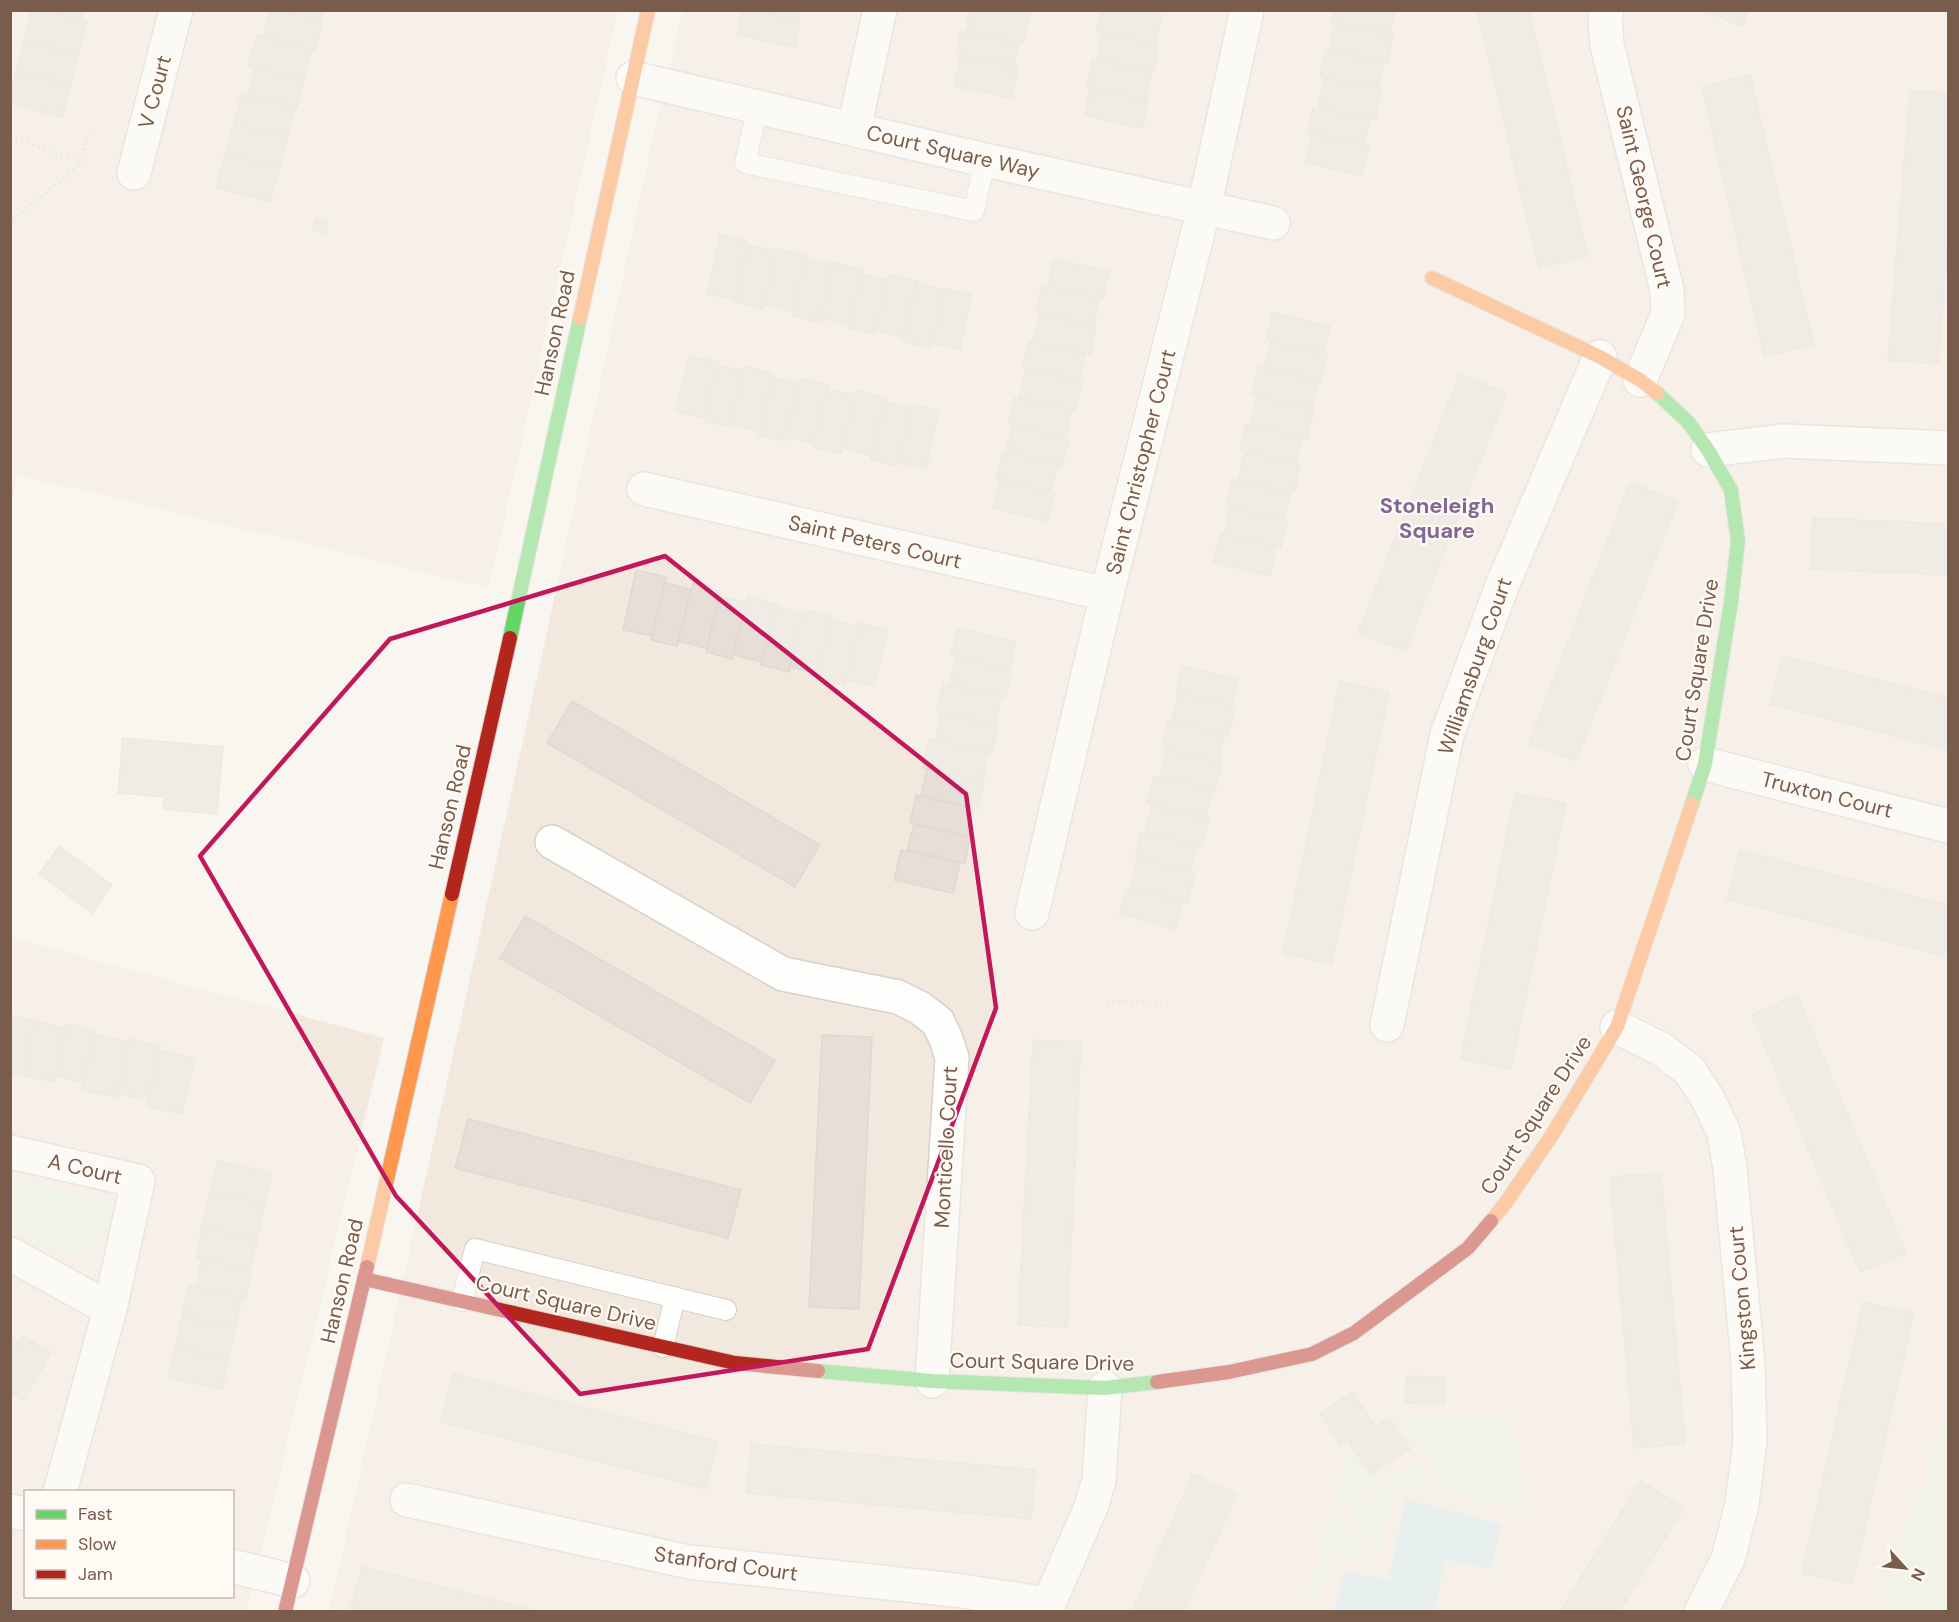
<svg xmlns="http://www.w3.org/2000/svg" width="1959" height="1622" viewBox="0 0 1959 1622" font-family="'DM Sans',sans-serif">
<style>
.residential{fill:#f2e8de;fill-rule:evenodd}
.green{fill:#e7f0db}
.water{fill:#d0e8ea}
.building{fill:#e6ded7;stroke:#e2d8d2;stroke-width:1.5}
.lines{fill:none;stroke-linecap:round;stroke-linejoin:round}
.lane-casing{stroke:#d7d1cb;stroke-width:22}
.street-casing{stroke:#d7d1cb;stroke-width:36}
.fast-casing{stroke:#d9d2cb;stroke-width:16}
.slow-casing{stroke:#d9d2cb;stroke-width:16}
.jam-casing{stroke:#d9d2cb;stroke-width:16}
.path{stroke:#dcd5d0;stroke-width:4;stroke-dasharray:1.5 4.5;stroke-linecap:butt}
.lane{stroke:#fefefd;stroke-width:20}
.street{stroke:#fefefd;stroke-width:33}
.fast{stroke:#63d668;stroke-width:14}
.slow{stroke:#ff974d;stroke-width:14}
.jam{stroke:#b3261e;stroke-width:14}
.marked{fill:none;stroke:#c2185b;stroke-width:4.5;stroke-linejoin:round}
.labels{text-anchor:middle;stroke-width:4.5;stroke-linejoin:round;paint-order:stroke}
.street-label{font-size:21px;fill:#7a5c4d;stroke:#fffaf3}
.neighbourhood-label{font-size:22px;font-weight:bold;fill:#846695;stroke:#fffaf3}
</style>
<rect width="100%" height="100%" fill="#f9f5f0"/>
<g class="residential">
<polygon points="11,11 618,11 489,588 18,475 11,505"/>
<polygon points="683,11 1948,11 1948,1414 1879,1611 329,1612 544,646 656,122"/>
<path d="M10,937L384,1038L247,1611H11ZM26,1492H232V1596H26Z"/>
</g>
<g class="green">
<path d="M10,1177L104,1200C127,1234 94,1247 67,1255L40,1243L11,1225Z"/>
<polygon points="1948,1414 1948,1611 1879,1611"/>
<polygon points="1398,1415 1512,1418 1526,1510 1436,1489 1438,1477 1436,1469"/>
<polygon points="1351,1449 1369,1478 1372,1477 1375,1482 1338,1508 1367,1557 1364,1559 1331,1552 1317,1611 1302,1611"/>
<polygon points="1420,1462 1428,1477 1427,1487 1407,1485 1390,1498 1380,1548 1375,1551 1350,1510"/>
</g>
<polygon class="water" points="1406,1499 1501,1524 1491,1569 1445,1560 1435,1611 1334,1611 1343,1572 1389,1580"/>
<g class="building">
<polygon points="32,10 43,10 87,22 78,55 24,41"/>
<polygon points="44,10 84,10 81,21"/>
<polygon points="271,10 282,10 323,22 315,51 263,37"/>
<polygon points="282,10 322,10 320,21"/>
<polygon points="742,10 754,10 800,20 795,47 737,35"/>
<polygon points="754,10 800,10 798,20"/>
<polygon points="970,10 1015,10 1030,14 1023,44 966,31"/>
<polygon points="1101,10 1142,10 1162,15 1156,44 1096,32"/>
<polygon points="1334,10 1394,10 1390,34 1331,23"/>
<polygon points="1477,10 1529,10 1588,256 1539,268"/>
<polygon points="1703,10 1748,10 1742,26"/>
<polygon points="1335,23 1393,35 1388,63 1329,51"/>
<polygon points="961,31 1019,43 1014,66 957,54"/>
<polygon points="1102,33 1159,45 1154,71 1097,60"/>
<polygon points="257,35 311,50 303,81 248,66"/>
<polygon points="24,41 78,55 70,85 17,71"/>
<polygon points="1325,50 1384,62 1378,88 1320,77"/>
<polygon points="961,55 1018,67 1012,98 954,86"/>
<polygon points="1092,59 1152,71 1146,99 1087,88"/>
<polygon points="255,68 304,81 297,108 248,94"/>
<polygon points="17,71 70,85 62,117 10,103 10,94"/>
<polygon points="1750,75 1814,345 1764,356 1702,87"/>
<polygon points="1324,78 1381,89 1376,119 1318,109"/>
<polygon points="1090,89 1148,100 1143,128 1085,116"/>
<polygon points="1910,90 1948,93 1948,242 1938,364 1888,360"/>
<polygon points="242,93 295,107 287,138 234,124"/>
<polygon points="1313,108 1370,119 1365,144 1308,133"/>
<polygon points="234,124 287,138 279,169 225,154"/>
<polygon points="1312,134 1369,146 1362,175 1305,163"/>
<polygon points="225,154 279,169 270,202 216,188"/>
<polygon points="316,219 328,222 325,233 313,230"/>
<polygon points="720,235 749,242 735,300 707,294"/>
<polygon points="748,245 777,251 763,309 734,302"/>
<polygon points="777,249 806,255 793,311 764,304"/>
<polygon points="805,259 833,265 820,322 792,316"/>
<polygon points="1054,259 1109,272 1102,300 1048,286"/>
<polygon points="833,263 863,269 850,325 821,318"/>
<polygon points="861,274 887,280 875,334 849,328"/>
<polygon points="890,274 917,281 903,337 876,330"/>
<polygon points="916,283 945,290 931,348 903,341"/>
<polygon points="1042,285 1100,299 1093,326 1036,312"/>
<polygon points="945,288 972,294 960,349 933,344"/>
<polygon points="1273,312 1330,326 1323,354 1266,340"/>
<polygon points="1040,313 1096,327 1090,355 1033,342"/>
<polygon points="1029,341 1085,355 1079,381 1022,367"/>
<polygon points="1271,342 1327,355 1321,381 1264,368"/>
<polygon points="689,356 718,362 705,418 676,412"/>
<polygon points="717,365 744,371 731,427 704,421"/>
<polygon points="744,366 773,373 759,431 731,424"/>
<polygon points="1259,366 1318,380 1311,409 1252,395"/>
<polygon points="1026,369 1082,382 1075,411 1019,398"/>
<polygon points="1460,374 1507,393 1405,651 1358,633"/>
<polygon points="772,377 799,383 786,441 759,435"/>
<polygon points="801,378 829,385 815,443 786,436"/>
<polygon points="827,389 855,395 841,453 813,447"/>
<polygon points="856,390 886,398 872,456 842,448"/>
<polygon points="1257,396 1314,410 1307,439 1250,425"/>
<polygon points="1015,397 1072,410 1065,438 1008,423"/>
<polygon points="885,402 912,409 897,466 870,460"/>
<polygon points="913,405 939,411 926,468 899,462"/>
<polygon points="1246,424 1302,437 1296,464 1240,451"/>
<polygon points="1013,425 1069,439 1062,466 1006,452"/>
<polygon points="1003,451 1058,465 1051,493 996,478"/>
<polygon points="1244,452 1300,465 1294,493 1238,480"/>
<polygon points="1232,479 1290,493 1283,521 1226,507"/>
<polygon points="1000,480 1055,494 1048,521 993,508"/>
<polygon points="1630,482 1678,501 1576,761 1529,743"/>
<polygon points="1230,508 1287,522 1281,548 1224,534"/>
<polygon points="1813,518 1948,524 1948,575 1811,569"/>
<polygon points="1220,533 1277,547 1270,576 1213,562"/>
<polygon points="636,570 666,577 653,636 623,630"/>
<polygon points="665,583 691,589 677,646 651,640"/>
<polygon points="693,584 721,591 706,648 678,641"/>
<polygon points="720,596 746,602 732,659 706,652"/>
<polygon points="748,596 777,604 762,662 733,655"/>
<polygon points="776,607 803,614 789,672 761,665"/>
<polygon points="804,610 832,617 818,673 790,667"/>
<polygon points="831,620 859,627 845,685 817,678"/>
<polygon points="860,623 888,630 874,686 846,680"/>
<polygon points="958,628 1016,642 1009,671 951,656"/>
<polygon points="1783,656 1948,698 1948,750 1770,704"/>
<polygon points="956,658 1012,671 1005,697 950,684"/>
<polygon points="1182,666 1238,679 1232,706 1176,693"/>
<polygon points="1340,681 1389,692 1332,964 1283,954"/>
<polygon points="943,683 1002,697 995,725 937,712"/>
<polygon points="1178,693 1236,707 1229,735 1172,721"/>
<polygon points="572,701 820,845 795,887 547,743"/>
<polygon points="941,713 998,726 992,753 935,740"/>
<polygon points="1168,721 1225,734 1218,763 1161,749"/>
<polygon points="123,738 223,747 217,814 163,809 164,797 118,793"/>
<polygon points="929,739 988,752 982,782 923,768"/>
<polygon points="1166,750 1222,763 1215,790 1160,777"/>
<polygon points="927,769 985,782 978,809 921,796"/>
<polygon points="1154,776 1213,789 1206,818 1147,804"/>
<polygon points="1515,793 1566,803 1511,1069 1461,1059"/>
<polygon points="916,795 974,809 968,837 910,823"/>
<polygon points="1152,806 1209,819 1202,846 1145,833"/>
<polygon points="914,824 970,837 965,863 907,850"/>
<polygon points="1141,832 1197,845 1191,871 1135,858"/>
<polygon points="59,846 112,885 92,913 39,874"/>
<polygon points="901,850 960,863 953,893 894,880"/>
<polygon points="1740,850 1948,905 1948,957 1727,899"/>
<polygon points="1138,858 1195,873 1187,902 1130,888"/>
<polygon points="1127,887 1183,901 1176,929 1119,914"/>
<polygon points="525,916 775,1060 750,1103 500,958"/>
<polygon points="1797,995 1906,1253 1860,1272 1752,1015"/>
<polygon points="10,1016 35,1021 23,1075 10,1072"/>
<polygon points="35,1021 66,1028 54,1082 23,1075"/>
<polygon points="67,1024 95,1031 83,1083 55,1076"/>
<polygon points="94,1034 129,1042 117,1097 82,1090"/>
<polygon points="822,1035 872,1037 859,1309 809,1307"/>
<polygon points="130,1039 161,1046 148,1100 118,1093"/>
<polygon points="1033,1040 1081,1042 1067,1327 1018,1325"/>
<polygon points="160,1050 195,1058 182,1114 147,1106"/>
<polygon points="468,1119 741,1190 728,1238 455,1168"/>
<polygon points="218,1160 272,1173 265,1204 210,1192"/>
<polygon points="1661,1173 1685,1444 1634,1448 1610,1177"/>
<polygon points="210,1192 265,1204 257,1240 202,1227"/>
<polygon points="202,1227 257,1240 249,1270 196,1258"/>
<polygon points="202,1259 252,1270 246,1299 196,1288"/>
<polygon points="189,1286 242,1298 235,1329 182,1317"/>
<polygon points="1863,1302 1914,1313 1852,1584 1802,1573"/>
<polygon points="182,1317 235,1329 228,1359 175,1347"/>
<polygon points="23,1336 51,1352 24,1400 10,1392 10,1358"/>
<polygon points="10,1337 19,1342 10,1358"/>
<polygon points="175,1347 228,1359 222,1389 168,1378"/>
<polygon points="453,1374 718,1441 706,1489 441,1422"/>
<polygon points="1406,1376 1446,1377 1445,1404 1405,1403"/>
<polygon points="1353,1392 1375,1427 1389,1417 1410,1449 1370,1474 1348,1440 1340,1445 1320,1413"/>
<polygon points="751,1444 1036,1470 1031,1519 747,1493"/>
<polygon points="1193,1474 1237,1494 1184,1612 1132,1612"/>
<polygon points="1640,1481 1684,1508 1619,1612 1560,1612"/>
<polygon points="362,1567 540,1612 350,1612"/>
</g>
<g class="lines">
<g class="lane-casing">
<g id="lane">
<polyline points="758,107 745,163 974,211 985,160"/>
<polyline points="462,1301 475,1249 726,1310"/>
<polyline points="663,1347 675,1297"/>
</g>
</g>
<g class="street-casing">
<g id="street">
<polyline points="1607,10 1605,19 1607,45 1667,290 1668,314 1640,380"/>
<polyline points="633,78 985,160 1273,223"/>
<polyline points="854,129 880,10"/>
<polyline points="134,173 176,10"/>
<polyline points="1708,450 1784,441 1948,448"/>
<polyline points="644,489 1107,594"/>
<polyline points="1705,764 1948,826"/>
<polyline points="552,842 783,974 898,997 920,1008 938,1022 946,1039 952,1058 932,1381"/>
<polyline points="1032,913 1107,594 1204,208 1247,10"/>
<polyline points="1387,1025 1447,735 1502,586 1600,357"/>
<polyline points="1617,1027 1661,1049 1690,1071 1708,1099 1724,1133 1730,1168 1748,1363 1750,1442 1742,1504 1728,1559 1701,1612"/>
<polyline points="10,1152 138,1181 110,1309 60,1492"/>
<polyline points="10,1254 110,1309"/>
<polyline points="407,1500 689,1562 955,1590 1048,1604"/>
<polyline points="10,1511 26,1514"/>
<polyline points="232,1566 293,1581"/>
<polyline points="1045,1612 1091,1507 1099,1480 1105,1388"/>
</g>
</g>
<g class="fast-casing">
<g id="fast">
<polyline points="1657,393 1688,422 1708,450 1731,490 1738,541 1731,602 1705,764 1692,804"/>
<polyline points="510,638 580,318"/>
<polyline points="818,1371 932,1381 1105,1388 1157,1382"/>
</g>
</g>
<g class="slow-casing">
<g id="slow">
<polyline points="1432,278 1600,357 1640,380 1657,393"/>
<polyline points="580,318 648,10"/>
<polyline points="1491,1221 1507,1201 1552,1135 1617,1027 1692,804"/>
<polyline points="367,1267 452,894"/>
</g>
</g>
<g class="jam-casing">
<g id="jam">
<polyline points="452,894 510,638"/>
<polyline points="364,1279 735,1363 818,1371"/>
<polyline points="1157,1382 1229,1372 1312,1354 1354,1333 1468,1248 1491,1221"/>
<polyline points="285,1612 367,1267"/>
</g>
</g>
<g class="path">
<polyline points="10,137 80,162 77,167 10,222"/>
<polyline points="80,162 90,130"/>
<path d="M1107,1004C1128,999 1148,1002 1169,1006"/>
</g>
<use href="#lane" class="lane"/>
<use href="#street" class="street"/>
<use href="#fast" class="fast"/>
<use href="#slow" class="slow"/>
<use href="#jam" class="jam"/>
</g>
<path d="M0 0H1959V1622H0ZM665,556L966,794L996,1008L868,1349L580,1394L396,1196L200,856L390,639Z" fill="#f9f5f0" fill-opacity=".55" fill-rule="evenodd"/>
<path class="marked" d="M665,556L966,794L996,1008L868,1349L580,1394L396,1196L200,856L390,639Z"/>
<g class="labels">
<g class="street-label">
<text transform="translate(155 92) rotate(-75)" y="7">V Court</text>
<text transform="translate(953 152) rotate(13)" y="7">Court Square Way</text>
<text transform="translate(1644 197) rotate(77)" y="7">Saint George Court</text>
<text transform="translate(555 333) rotate(-78)" y="7">Hanson Road</text>
<text transform="translate(1141 462) rotate(-76)" y="7">Saint Christopher Court</text>
<text transform="translate(875 542) rotate(13)" y="7">Saint Peters Court</text>
<text transform="translate(1475 666) rotate(-71)" y="7">Williamsburg Court</text>
<text transform="translate(1697 670) rotate(-81)" y="7">Court Square Drive</text>
<text transform="translate(1827 795) rotate(14)" y="7">Truxton Court</text>
<text transform="translate(450 807) rotate(-77)" y="7">Hanson Road</text>
<text transform="translate(1536 1115) rotate(-57)" y="7">Court Square Drive</text>
<text transform="translate(946 1147) rotate(-87)" y="7">Monticello Court</text>
<text transform="translate(85 1169) rotate(13)" y="7">A Court</text>
<text transform="translate(342 1281) rotate(-77)" y="7">Hanson Road</text>
<text transform="translate(1742 1298) rotate(-95)" y="7">Kingston Court</text>
<text transform="translate(566 1303) rotate(13)" y="7">Court Square Drive</text>
<text transform="translate(1042 1362) rotate(1)" y="7">Court Square Drive</text>
<text transform="translate(726 1564) rotate(8)" y="7">Stanford Court</text>
</g>
<g class="neighbourhood-label">
<text x="1437" y="513">Stoneleigh<tspan x="1437" dy="25">Square</tspan></text>
</g>
</g>
<rect width="1959" height="1622" fill="none" stroke="#7a5c4d" stroke-width="24"/>
<rect x="24" y="1490" width="210" height="108" fill="#fffaf3" stroke="#cabbb1" stroke-width="1.5"/>
<rect x="36" y="1510" width="30" height="9" fill="#63d668" stroke="#cabbb1" stroke-width="1.5"/>
<text x="78" y="1520" font-size="18" fill="#7a5c4d">Fast</text>
<rect x="36" y="1540" width="30" height="9" fill="#ff974d" stroke="#cabbb1" stroke-width="1.5"/>
<text x="78" y="1550" font-size="18" fill="#7a5c4d">Slow</text>
<rect x="36" y="1570" width="30" height="9" fill="#b3261e" stroke="#cabbb1" stroke-width="1.5"/>
<text x="78" y="1580" font-size="18" fill="#7a5c4d">Jam</text>
<g transform="translate(1905 1568) rotate(117)" stroke="#fffaf3" stroke-width="4.5" paint-order="stroke">
<path d="M0-4.5L10 22L0 15L-10 22Z" fill="#7a5c4d"/>
<text y="-9" font-size="16" font-weight="bold" text-anchor="middle" fill="#7a5c4d">N</text>
</g>
</svg>
